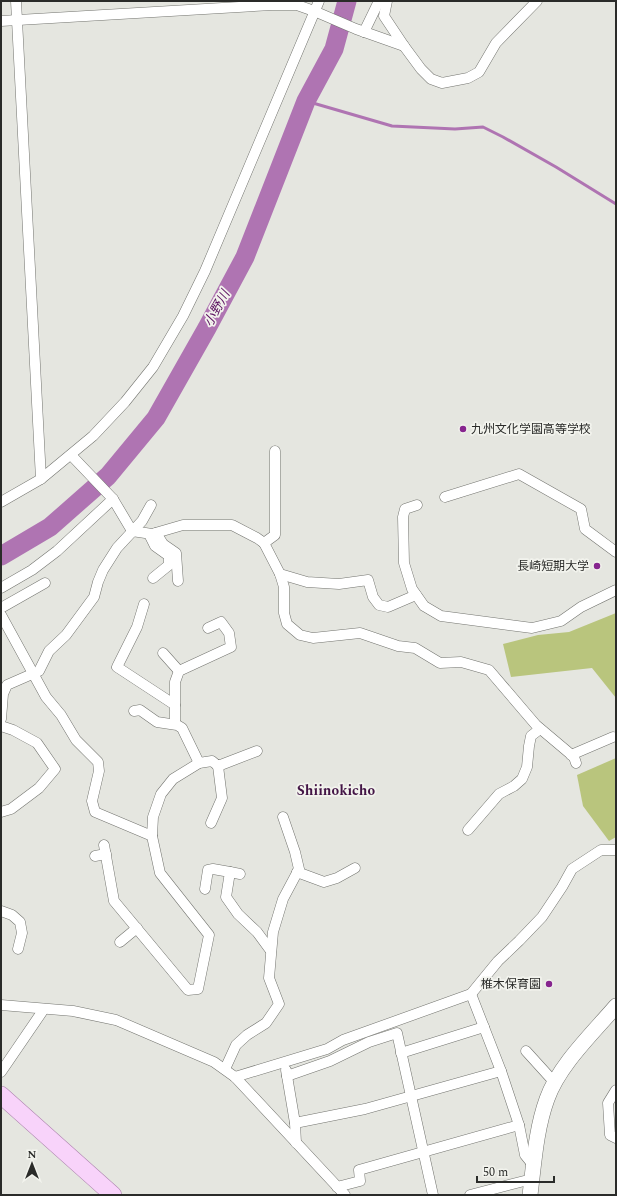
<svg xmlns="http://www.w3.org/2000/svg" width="617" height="1196" viewBox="0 0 617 1196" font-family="Spectral,'Noto Sans JP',serif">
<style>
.green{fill:#b9c57d}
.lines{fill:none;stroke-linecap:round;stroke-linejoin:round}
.stream{stroke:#af74b2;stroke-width:3}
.river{stroke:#af74b2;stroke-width:19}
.street-casing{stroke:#73746f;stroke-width:11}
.secondary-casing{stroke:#73746f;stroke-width:16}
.primary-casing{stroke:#ad85ae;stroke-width:18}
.street{stroke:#fff;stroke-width:10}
.secondary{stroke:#fff;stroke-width:15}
.primary{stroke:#f8d3fa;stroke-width:17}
.poi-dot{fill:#86248e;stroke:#f2f3ed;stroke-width:1.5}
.labels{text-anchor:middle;stroke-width:3.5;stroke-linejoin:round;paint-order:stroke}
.poi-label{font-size:12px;fill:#2a2b29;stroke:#f2f3ed;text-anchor:end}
.water-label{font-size:13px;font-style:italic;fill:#5c1261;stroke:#f2f3ed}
.quarter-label{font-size:14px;font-weight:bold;fill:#431546;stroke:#f2f3ed}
</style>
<rect width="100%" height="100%" fill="#e5e6e0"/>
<g class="green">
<polygon points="616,613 616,698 592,668 511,677 503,644 538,635 569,632"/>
<polygon points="616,758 616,837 609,841 583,806 577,775"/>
</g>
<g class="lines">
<polyline class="stream" points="306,101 392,126 455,129 483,127 503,137 556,167 616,204"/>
<polyline class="river" points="1,556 50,527 108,476 156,418 207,328 245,257 306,101 334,49 347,1"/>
<g class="street-casing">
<g id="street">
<polyline points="16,1 41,479"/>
<polyline points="387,1 384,16 404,46"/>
<polyline points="1,21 272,5 297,5 314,11 356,29 404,46 421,69 431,79 442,83 468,78 479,72 496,43 537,1"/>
<polyline points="364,32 379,1"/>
<polyline points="71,455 113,499 132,531 152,534 183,525 232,525 257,538 264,543 275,535 275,451"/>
<polyline points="445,497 519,474 581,509 585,529 616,552"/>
<polyline points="1,502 41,479 93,436 125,402 153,367 183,316 205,271 319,1"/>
<polyline points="417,505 405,509 403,517 404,563 412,589 424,606 441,616 532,628 561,621 581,607 616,590"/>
<polyline points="156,533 163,544 176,553 178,581"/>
<polyline points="149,534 155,546 169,556 169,565 153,578"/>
<polyline points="264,543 280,574 284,587 284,613 287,624 300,635 313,638 360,633 398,646 415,648 440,663 461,662 489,670 536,725 574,757 576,763"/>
<polyline points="280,574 307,582 339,584 368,580 373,597 379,605 388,607 416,595"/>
<polyline points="1,588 32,570 57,551 113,499"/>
<polyline points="144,604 137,627 117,667 175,705"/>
<polyline points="1,608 45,583"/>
<polyline points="1,615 46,697 61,715 76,740 98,762 99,771 92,801 95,812 152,836 160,873 209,935 198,989 188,990 114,901 104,845"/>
<polyline points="163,653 179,671"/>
<polyline points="134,711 140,710 157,722 177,725 182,728 199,763"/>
<polyline points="1,719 3,694 7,685 39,671 49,651 66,635 94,597 98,582 103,570 117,548 142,521 151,505"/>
<polyline points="175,724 175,682 179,671 231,647 229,633 221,622 208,628"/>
<polyline points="1,726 13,730 37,743 55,769 39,788 11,809 1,812"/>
<polyline points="571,755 613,737"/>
<polyline points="211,823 222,798 218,766"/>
<polyline points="468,830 499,794 514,786 522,779 527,767 529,746 531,736 540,729"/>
<polyline points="152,836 153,817 161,794 173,779 199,763 212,761 218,766 257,751"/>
<polyline points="95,856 106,854"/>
<polyline points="230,872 240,874"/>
<polyline points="297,872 324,882 337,878 355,868"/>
<polyline points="205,889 208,870 213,869 230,872 226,897 238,914 257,932 271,951"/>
<polyline points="1,911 12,915 20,922 22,933 18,949"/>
<polyline points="120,942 137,928"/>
<polyline points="471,994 501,1071 519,1125 525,1155 533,1165"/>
<polyline points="1,1005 73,1011 116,1020 214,1062 235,1077 345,1195"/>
<polyline points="526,1051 555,1083"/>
<polyline points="401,1053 484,1027"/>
<polyline points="225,1069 236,1045 247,1035 266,1023 279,1004 269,978 273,932 283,899 299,869 295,852 283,817"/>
<polyline points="286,1070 295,1123"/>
<polyline points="1,1072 44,1009"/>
<polyline points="287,1076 330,1061 369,1042 397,1033 433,1195"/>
<polyline points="235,1077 327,1049 343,1040 471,994 498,961 519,941 542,917 562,887 572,869 601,850 616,850"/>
<polyline points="616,1090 608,1103 610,1135 616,1138"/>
<polyline points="296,1143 295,1123 365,1109 501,1071"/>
<polyline points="337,1187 360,1181 359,1170 519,1125"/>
<polyline points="470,1195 532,1179"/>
</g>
</g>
<g class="secondary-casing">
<path id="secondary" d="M530,1195C534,1163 536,1129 547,1099C559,1065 593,1033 616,1006"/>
</g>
<g class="primary-casing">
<polyline id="primary" points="1,1095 113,1195"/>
</g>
<use href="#street" class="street"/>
<use href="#secondary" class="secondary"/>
<use href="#primary" class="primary"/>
</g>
<g class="poi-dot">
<circle cx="463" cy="429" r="4"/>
<circle cx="597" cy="566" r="4"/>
<circle cx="549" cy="984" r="4"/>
</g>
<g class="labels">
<g class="poi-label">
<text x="471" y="433" text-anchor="start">九州文化学園高等学校</text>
<text x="589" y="570">長崎短期大学</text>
<text x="541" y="988">椎木保育園</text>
</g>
<g class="water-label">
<text transform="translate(216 308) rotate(-61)" y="5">小野川</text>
</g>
<g class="quarter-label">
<text x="336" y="795">Shiinokicho</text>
</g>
</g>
<rect width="617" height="1196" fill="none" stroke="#2a2b29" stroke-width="4"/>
<g transform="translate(32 1164)" stroke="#f2f3ed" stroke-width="3" paint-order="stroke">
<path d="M0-3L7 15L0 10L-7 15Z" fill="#2a2b29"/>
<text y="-6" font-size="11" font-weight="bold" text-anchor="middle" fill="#2a2b29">N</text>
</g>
<path d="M477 1176v6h77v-6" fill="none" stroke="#2a2b29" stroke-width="2"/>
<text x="483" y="1176" font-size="12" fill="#2a2b29" stroke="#f2f3ed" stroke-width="3" paint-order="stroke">50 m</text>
</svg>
